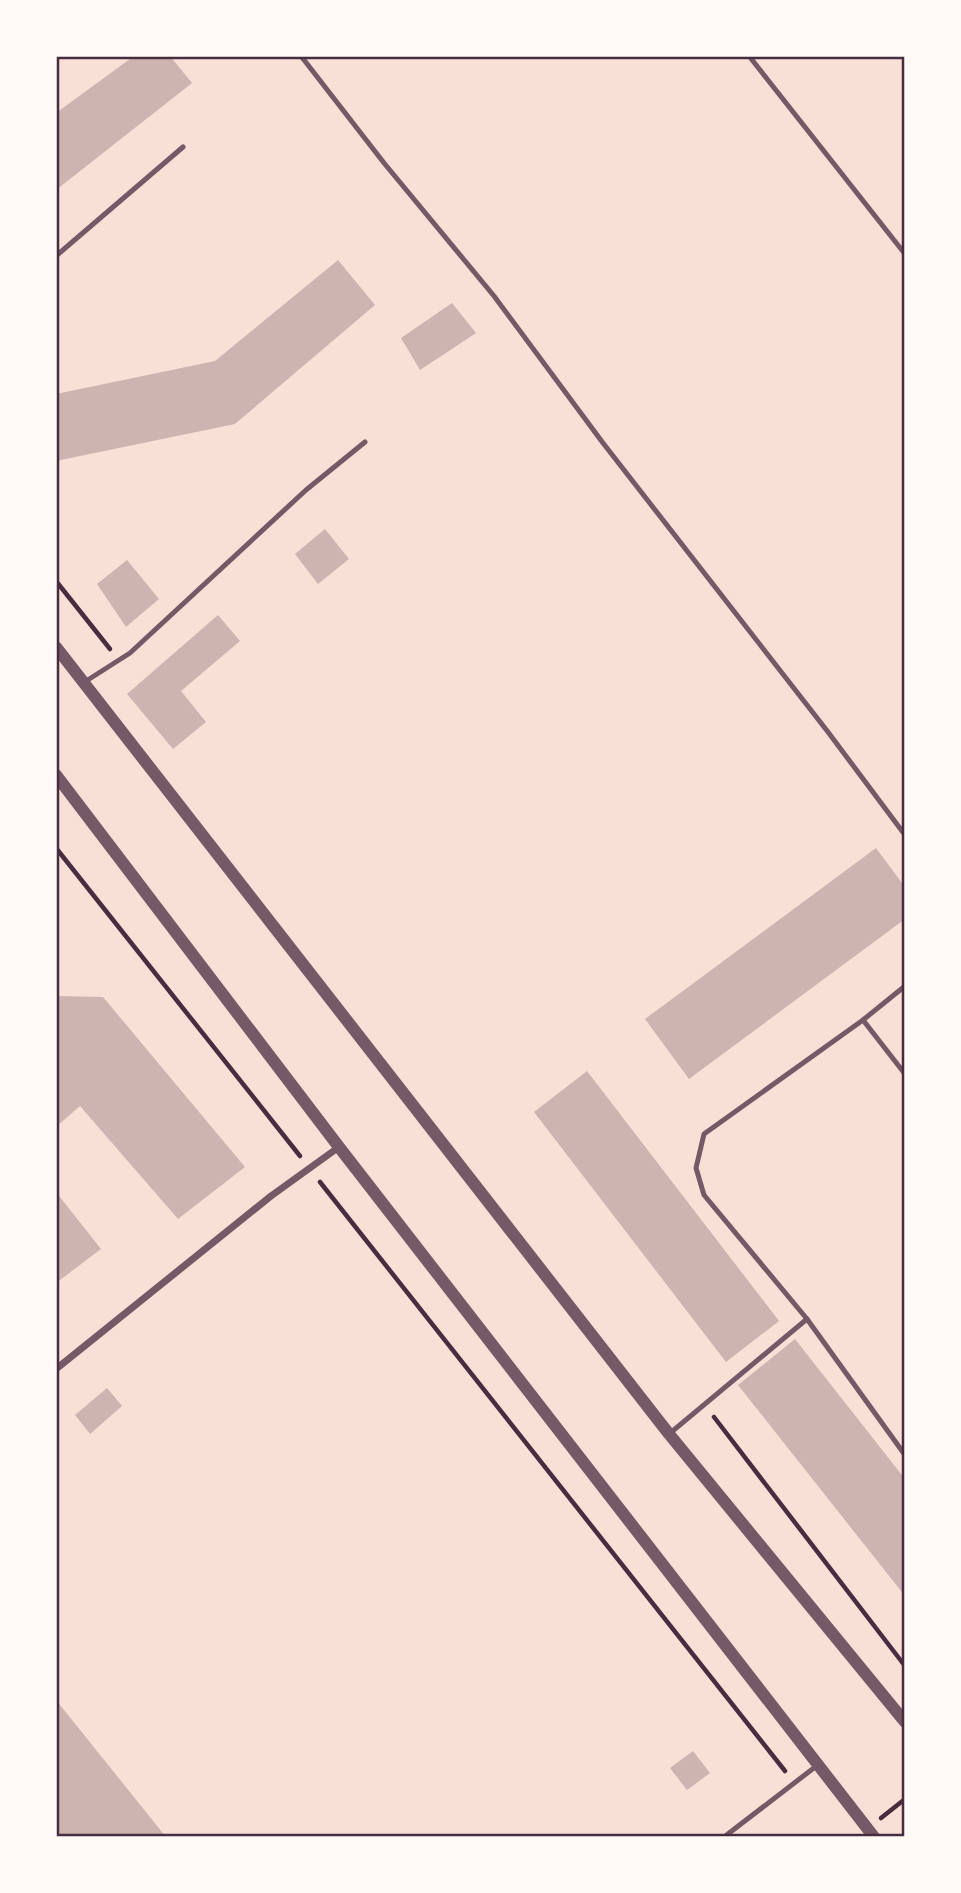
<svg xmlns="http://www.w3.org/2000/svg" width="961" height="1893" viewBox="0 0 961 1893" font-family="'Fira Sans Condensed',sans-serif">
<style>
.building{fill:#ccb4b1}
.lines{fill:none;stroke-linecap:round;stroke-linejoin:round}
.path{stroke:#4a2c40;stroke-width:4.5}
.service{stroke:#755966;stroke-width:5}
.minor{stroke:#755966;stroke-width:7}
.tertiary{stroke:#755966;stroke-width:12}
.neatline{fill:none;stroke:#4a2c40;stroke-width:2.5}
</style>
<rect width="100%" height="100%" fill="#f7e1d7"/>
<g class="building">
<polygon points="134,56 170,56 192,83 56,190 56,113"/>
<polygon points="338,260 375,305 235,424 56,461 56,394 215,361"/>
<polygon points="452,303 476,333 420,370 401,338"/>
<polygon points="325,529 349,559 318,584 295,554"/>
<polygon points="127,560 159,599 126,627 97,584"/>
<polygon points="218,615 240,641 181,691 206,722 173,749 127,694"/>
<polygon points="876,848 905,887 905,919 689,1079 645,1019"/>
<polygon points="56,996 103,997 245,1167 178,1219 80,1106 56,1127"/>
<polygon points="587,1071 779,1321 726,1362 534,1112"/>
<polygon points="56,1192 101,1249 56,1283"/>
<polygon points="795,1339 905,1479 905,1596 738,1385"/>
<polygon points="107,1388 122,1406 90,1434 75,1415"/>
<polygon points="56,1700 166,1837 56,1837"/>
<polygon points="693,1751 710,1773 687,1790 670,1768"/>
</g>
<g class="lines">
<g class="path">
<polyline points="56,581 110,649"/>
<polyline points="56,848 300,1156"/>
<polyline points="320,1182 785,1771"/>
<polyline points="714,1417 905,1666"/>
<polyline points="881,1818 905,1799"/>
</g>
<g class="service">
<polyline points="301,56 384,163 494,296 603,443 828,732 905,835"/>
<polyline points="749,56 905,254"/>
<polyline points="56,256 183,147"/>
<polyline points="83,683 130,653 306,490 365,442"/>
<polyline points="905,986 863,1020 704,1134 696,1168 704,1195 807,1319 905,1455"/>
<polyline points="863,1020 905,1074"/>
<polyline points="669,1434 807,1319"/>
<polyline points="724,1837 819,1764"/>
</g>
<polyline class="minor" points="56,1369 271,1196 339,1147"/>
<g class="tertiary">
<polyline points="56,647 669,1434 905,1722"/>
<polyline points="56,775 339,1147 874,1837"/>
</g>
</g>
<rect width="961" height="1893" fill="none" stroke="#fffaf5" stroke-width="116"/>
<rect x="58" y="58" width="845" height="1777" class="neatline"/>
</svg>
